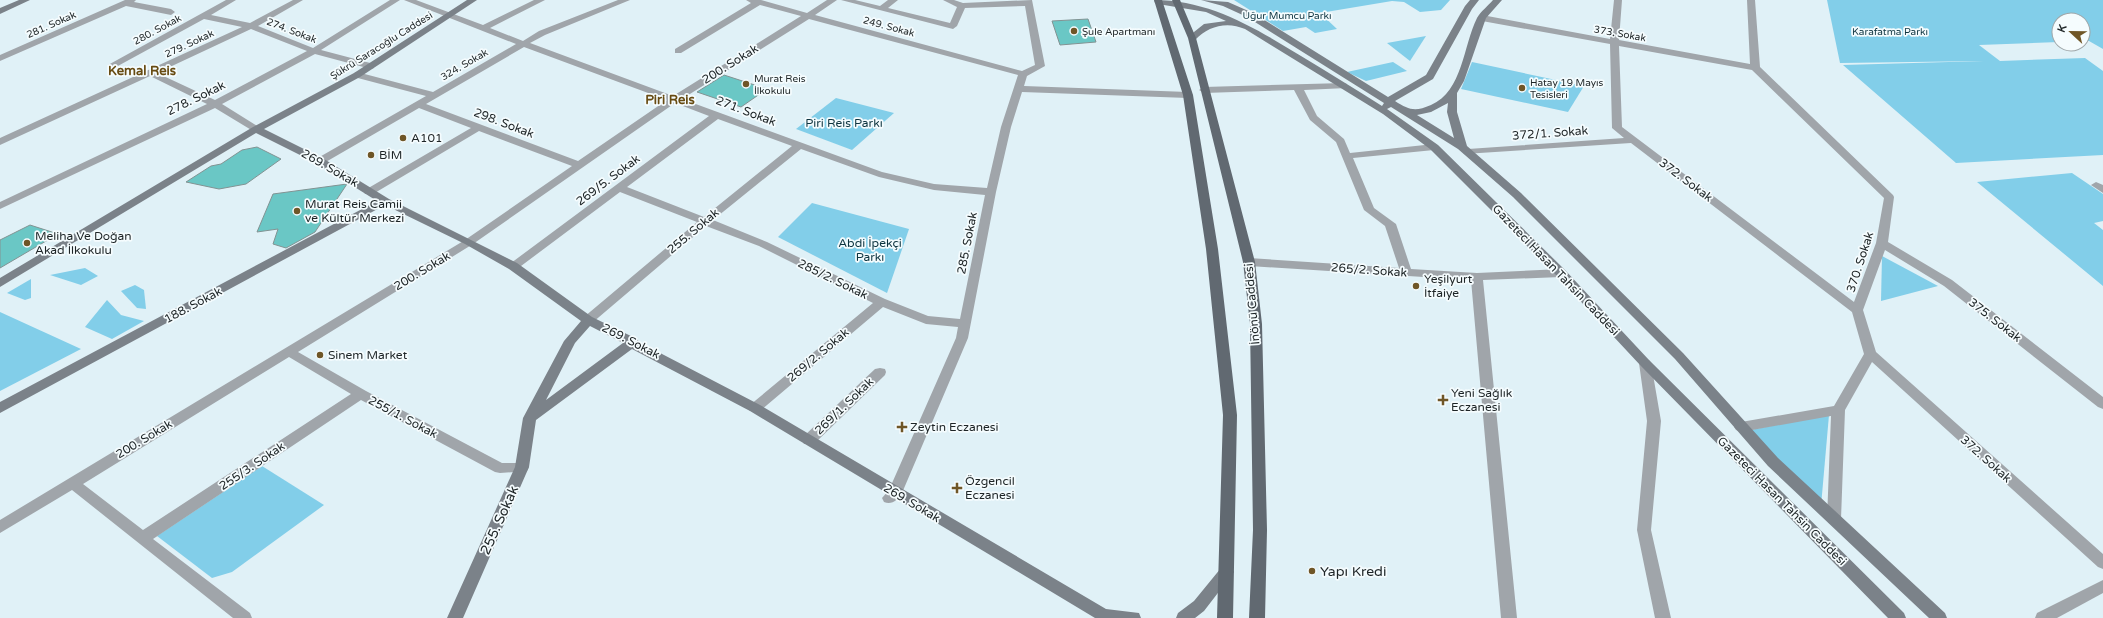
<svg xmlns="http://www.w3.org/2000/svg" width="2103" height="618" viewBox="0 0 2103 618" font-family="'Varela Round',sans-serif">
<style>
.green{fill:#82cee9}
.building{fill:#6ac7c5;stroke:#829393}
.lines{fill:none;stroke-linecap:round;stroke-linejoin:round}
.street{fill:#a0a5aa;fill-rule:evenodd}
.secondary{fill:#7b8289;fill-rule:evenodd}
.primary{fill:#616971;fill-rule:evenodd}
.poi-dot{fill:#6f5627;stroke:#f5fcfe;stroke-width:1.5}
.labels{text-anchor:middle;stroke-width:3.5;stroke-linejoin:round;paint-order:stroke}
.far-park-label{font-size:10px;fill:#0d3440;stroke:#f5fcfe}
.far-street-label{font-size:10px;fill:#1d2426;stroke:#f5fcfe}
.far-poi-label{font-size:10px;fill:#1d2426;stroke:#f5fcfe;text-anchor:start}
.street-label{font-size:12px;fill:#1d2426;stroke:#f5fcfe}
.park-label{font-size:12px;fill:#0d3440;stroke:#f5fcfe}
.poi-label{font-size:12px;fill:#1d2426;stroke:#f5fcfe;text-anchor:start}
.far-district-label{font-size:13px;font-weight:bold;fill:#674b12;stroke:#f5fcfe}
.near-street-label{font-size:14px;fill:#1d2426;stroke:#f5fcfe}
.near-poi-label{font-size:14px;fill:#1d2426;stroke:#f5fcfe;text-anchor:start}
</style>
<rect width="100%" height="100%" fill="#e0f1f7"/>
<g class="green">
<polygon points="1234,0 1450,0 1441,10 1420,12 1404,2 1392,1 1320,13 1337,29 1315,33 1306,27 1283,31"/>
<polygon points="1827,0 2103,0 2103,49 2089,41 2083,41 2083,20 2059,20 2059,42 1979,45 2000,61 2085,58 2103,71 2103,155 1956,163 1843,65 1984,61 1840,63"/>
<polygon points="1426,36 1410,61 1387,43"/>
<polygon points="1393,62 1407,71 1366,81 1347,72"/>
<polygon points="1472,62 1584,86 1568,112 1461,89"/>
<polygon points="836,98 894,113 852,150 796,129"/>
<polygon points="2072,173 2103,194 2103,221 2094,223 2103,230 2103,286 1977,182"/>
<polygon points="812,203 909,229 887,293 778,237"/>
<polygon points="1882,256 1938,286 1881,301"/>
<polygon points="85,268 98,276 81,285 50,275"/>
<polygon points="31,279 31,298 25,300 7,293"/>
<polygon points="135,285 144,290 146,309 137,308 121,291"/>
<polygon points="107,300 121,315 144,321 112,339 85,327"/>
<polygon points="0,312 81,349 0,391"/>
<polygon points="1829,415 1821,506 1745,431"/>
<polygon points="262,466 324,505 232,572 212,578 157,536"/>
</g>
<g class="building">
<polygon points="1088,19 1096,42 1060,45 1052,21"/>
<polygon points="724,75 767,89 741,107 697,92"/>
<polygon points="257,147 281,159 246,184 219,189 186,182 211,166 221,164 242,150"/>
<polygon points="347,184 315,232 286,248 273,244 278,229 257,232 273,194"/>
<polygon points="30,225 58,234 0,268 0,240"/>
</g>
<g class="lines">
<g class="street">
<polygon points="125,0 136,0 134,2 171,9 175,12 171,15 126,6 0,61 0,55"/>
<path d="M226,0H236L211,15L250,23L293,0H303L258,26L313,48L390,0H400L321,50L374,64V68L371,69L315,54L222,104L259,127V131H253L215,108L0,209V202L207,104L150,76L0,145V138L242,27L204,19L116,67L113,68L108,65ZM251,29L307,51L215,100L157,73Z"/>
<path d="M404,0H416L483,25L534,0H545L490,28L523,41L539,31L618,0H630L545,35L530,43L673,96L801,16L760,5L681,53H675V49L751,3L746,0H761L807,13L827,0H837L815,15L1022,71L1035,65L1025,6L965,8L957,26L953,29L841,0H855L880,6L888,0H898L888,8L950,23L957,7L943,0H954L963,3L1032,0L1045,66L1027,76L1024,86L1188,92L1193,95L1188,98L1022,92L1011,127L996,192L968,338L902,493C898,500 892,505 884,502L882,498L889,490L956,338L958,327L926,324L883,307L760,411H750L748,408L750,405L873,303L759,246L706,226L592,323H584L582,320L584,317L697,222L620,192L517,269L513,270L507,266L709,116L675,103L473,244L298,352L366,391L502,463H527L529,467L527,471L500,473L495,472L361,400L153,539L250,613L252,618H233L72,490L0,533V520L465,240L572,166L479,131L373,194H365L364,192L365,190L471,128L419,108L324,163H316L315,161L316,159L426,96L354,77V73L357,72L433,92L516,44ZM809,19L1018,75L1001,127L987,188L934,184L882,172L682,99ZM524,47L667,100L578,161L426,104ZM718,119L792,146L704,217L627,187ZM801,149L879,177L934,190L985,195L960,319L928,316L885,299L767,242L713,220ZM289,357L351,394L143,530L83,484Z"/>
<path d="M1614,0H1622L1619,40L1750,64L1747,0H1755L1760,67L1893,195L1894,197L1888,242L1952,280L2103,397V409L2098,407L1944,286L1885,250L1863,310L1876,352L2103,554V569L2098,567L1872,362L1845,410L1841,519L1839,523L1834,525L1829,523L1827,519L1831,416L1741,432L1736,430L1734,427L1736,424L1741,422L1834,406L1864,354L1852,312L1631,143L1464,154L1463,152L1468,149L1624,138L1612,128L1610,44L1482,21L1478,18L1482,15L1610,39ZM1619,46L1752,70L1884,198L1876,243L1854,302L1622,127Z"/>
<polygon points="1344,83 1347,84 1347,88 1304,90 1317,116 1344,139 1350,153 1434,144 1439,147 1434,150 1353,158 1374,208 1396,224 1411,269 1477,273 1561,269 1567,273 1561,277 1483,280 1517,618 1501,618 1471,280 1249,266 1243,262 1249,258 1399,268 1385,226 1364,210 1336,142 1310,120 1294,90 1204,93 1199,90 1204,87"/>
<polygon points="2096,182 2103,185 2103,193 2091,185"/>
<polygon points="1645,359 1649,360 1651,363 1661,421 1651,530 1671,618 1655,618 1637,530 1647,421 1639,363 1641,360"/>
<polygon points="880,368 885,369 886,372 885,375 814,444 804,444 802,440 804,436 875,369"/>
<polygon points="2103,580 2103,593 2057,618 2035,618 2037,613"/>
</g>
<g class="secondary">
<polygon points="19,0 30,0 0,14 0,8"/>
<path d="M467,0H477L360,77L264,129L324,159L389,199L517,263L592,317L637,339L639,342L760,405L1106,609L1139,613L1141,618H1095L750,411L632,349L536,420L529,467L463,618H447L515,467L523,418L564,341L581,321L509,269L465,244L385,205L0,413V402L377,201L316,163L256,133L0,287V278L253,127L354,73ZM590,326L623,343L546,400L575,343Z"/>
<path d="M1154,0C1210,0 1255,28 1301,56C1328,72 1355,89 1382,106L1384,103L1247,17L1223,6L1201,0L1228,2L1253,13L1388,97L1426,75L1465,6L1470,0H1479L1472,9L1433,79L1395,101C1409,110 1415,112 1431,105C1463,91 1463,46 1477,18C1481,11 1488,6 1493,0H1502L1486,18L1464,81L1457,93V112L1467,146L1521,193L1683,353L1778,458L1945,613L1947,618H1929L1768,466L1675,359L1513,197L1458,149L1391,107L1387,109L1438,145L1565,270L1649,360L1904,613L1906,618H1888L1641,366L1557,276L1430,149L1383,114L1245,29C1227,21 1208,26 1195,40H1189V36L1204,24L1226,21L1206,12L1158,4L1155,3ZM1448,103L1447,112L1454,138L1417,115L1431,112Z"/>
<polygon points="1226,566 1231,568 1234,572 1204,611 1195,618 1176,618 1178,613 1194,601 1221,568"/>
</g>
<g class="primary">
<polygon points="1154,0 1162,0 1193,95 1218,249 1237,415 1233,618 1217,618 1223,415 1206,249 1183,95"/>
<polygon points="1172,0 1180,0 1196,38 1255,262 1262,324 1267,530 1265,618 1249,618 1253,530 1250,324 1243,262 1188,38"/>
</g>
</g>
<g class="poi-dot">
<circle cx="1074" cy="31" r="4"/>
<circle cx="746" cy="84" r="4"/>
<circle cx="1522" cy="88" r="4"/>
<circle cx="403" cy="138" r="4"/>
<circle cx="371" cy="155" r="4"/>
<circle cx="297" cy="211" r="4"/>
<circle cx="27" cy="243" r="4"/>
<circle cx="1416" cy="286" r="4"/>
<circle cx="320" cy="355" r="4"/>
<path d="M1441 394h4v4h4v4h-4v4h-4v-4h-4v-4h4z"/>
<path d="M900 421h4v4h4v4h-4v4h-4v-4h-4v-4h4z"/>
<path d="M955 482h4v4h4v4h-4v4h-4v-4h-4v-4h4z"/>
<circle cx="1312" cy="571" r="4"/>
</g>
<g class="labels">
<g class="far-park-label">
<text x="1287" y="19">Uğur Mumcu Parkı</text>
<text x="1890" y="35">Karafatma Parkı</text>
</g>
<g class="far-street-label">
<text transform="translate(51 24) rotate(-24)" y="4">281. Sokak</text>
<text transform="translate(889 26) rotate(15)" y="4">249. Sokak</text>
<text transform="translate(157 29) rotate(-28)" y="4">280. Sokak</text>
<text transform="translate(292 30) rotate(21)" y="4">274. Sokak</text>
<text transform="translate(1620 33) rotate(10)" y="4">373. Sokak</text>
<text transform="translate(189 43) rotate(-25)" y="4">279. Sokak</text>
<text transform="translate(381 45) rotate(-32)" y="4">Şükrü Saracoğlu Caddesi</text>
<text transform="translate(464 64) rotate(-30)" y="4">324. Sokak</text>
</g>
<g class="far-poi-label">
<text x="1082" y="35">Şule Apartmanı</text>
<text x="754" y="82">Murat Reis<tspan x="754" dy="12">İlkokulu</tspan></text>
<text x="1530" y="86">Hatay 19 Mayıs<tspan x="1530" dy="12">Tesisleri</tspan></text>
</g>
<g class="street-label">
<text transform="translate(730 64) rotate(-32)" y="4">200. Sokak</text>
<text transform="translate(196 98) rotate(-26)" y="4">278. Sokak</text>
<text transform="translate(746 111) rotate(21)" y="4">271. Sokak</text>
<text transform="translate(504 123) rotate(21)" y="4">298. Sokak</text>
<text transform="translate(1550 133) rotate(-4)" y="4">372/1. Sokak</text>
<text transform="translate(330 168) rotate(30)" y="4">269. Sokak</text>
<text transform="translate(608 180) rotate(-37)" y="4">269/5. Sokak</text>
<text transform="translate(1686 180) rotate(37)" y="4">372. Sokak</text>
<text transform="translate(693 231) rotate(-40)" y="4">255. Sokak</text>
<text transform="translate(967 243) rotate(-79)" y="4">285. Sokak</text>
<text transform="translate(1860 262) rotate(-72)" y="4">370. Sokak</text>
<text transform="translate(1369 270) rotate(4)" y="4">265/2. Sokak</text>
<text transform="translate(1556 270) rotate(46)" y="4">Gazeteci Hasan Tahsin Caddesi</text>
<text transform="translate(422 271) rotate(-31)" y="4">200. Sokak</text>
<text transform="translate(833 279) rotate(26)" y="4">285/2. Sokak</text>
<text transform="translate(1252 304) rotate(-95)" y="4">İnönü Caddesi</text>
<text transform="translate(193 305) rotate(-28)" y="4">188. Sokak</text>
<text transform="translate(1995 320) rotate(38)" y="4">375. Sokak</text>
<text transform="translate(631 341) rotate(27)" y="4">269. Sokak</text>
<text transform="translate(818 355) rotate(-40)" y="4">269/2. Sokak</text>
<text transform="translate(844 406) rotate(-44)" y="4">269/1. Sokak</text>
<text transform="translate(403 417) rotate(28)" y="4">255/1. Sokak</text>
<text transform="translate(144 439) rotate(-31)" y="4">200. Sokak</text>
<text transform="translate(1986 459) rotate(42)" y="4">372. Sokak</text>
<text transform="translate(252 466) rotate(-34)" y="4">255/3. Sokak</text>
<text transform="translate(1782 501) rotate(45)" y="4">Gazeteci Hasan Tahsin Caddesi</text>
<text transform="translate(912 503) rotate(31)" y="4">269. Sokak</text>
</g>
<g class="park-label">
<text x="844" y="127">Piri Reis Parkı</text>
<text x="870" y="247">Abdi İpekçi<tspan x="870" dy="14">Parkı</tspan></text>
</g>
<g class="poi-label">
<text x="411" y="142">A101</text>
<text x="379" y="159">BİM</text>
<text x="305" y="208">Murat Reis Camii<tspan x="305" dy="14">ve Kültür Merkezi</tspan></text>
<text x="35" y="240">Meliha Ve Doğan<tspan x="35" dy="14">Akad İlkokulu</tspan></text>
<text x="1424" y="283">Yeşilyurt<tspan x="1424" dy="14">İtfaiye</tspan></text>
<text x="328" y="359">Sinem Market</text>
<text x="1451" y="397">Yeni Sağlık<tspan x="1451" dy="14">Eczanesi</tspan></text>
<text x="910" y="431">Zeytin Eczanesi</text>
<text x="965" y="485">Özgencil<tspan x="965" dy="14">Eczanesi</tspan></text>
</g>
<g class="far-district-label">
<text x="142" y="75">Kemal Reis</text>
<text x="670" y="104">Piri Reis</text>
</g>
<g class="near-street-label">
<text transform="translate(499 520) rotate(-66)" y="5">255. Sokak</text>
</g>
<g class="near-poi-label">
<text x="1320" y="576">Yapı Kredi</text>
</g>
</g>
<g transform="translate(2071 32) rotate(292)"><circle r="19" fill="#f5fcfe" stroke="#9fa6a8"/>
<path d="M0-3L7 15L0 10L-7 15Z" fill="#6f5627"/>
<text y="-6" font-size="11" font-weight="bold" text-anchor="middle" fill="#1d2426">K</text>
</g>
</svg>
